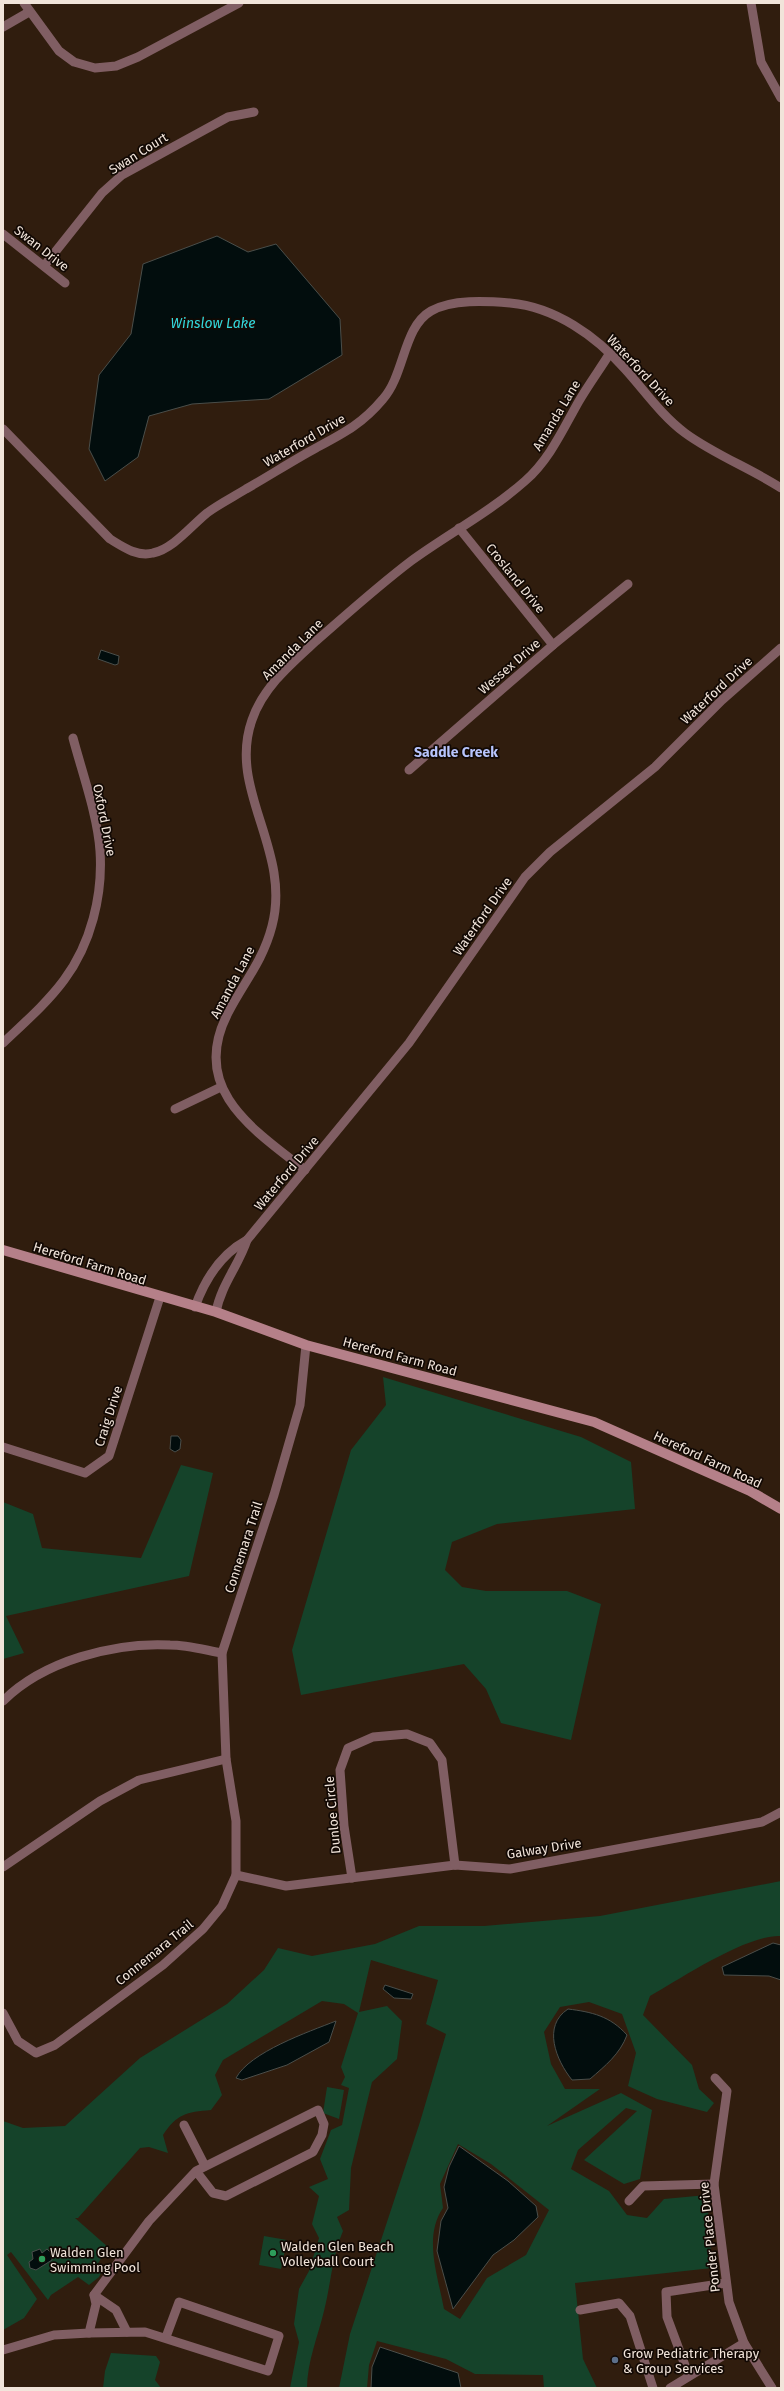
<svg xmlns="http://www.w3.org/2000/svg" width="784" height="2391" viewBox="0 0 784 2391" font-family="'Fira Sans',sans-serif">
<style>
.green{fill:#15432a;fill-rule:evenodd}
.water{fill:#020d0d;stroke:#4a4e4a}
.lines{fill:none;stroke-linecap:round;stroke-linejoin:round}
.street{stroke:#805e63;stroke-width:9}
.secondary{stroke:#b58089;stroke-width:10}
.leisure-dot{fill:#2e9e5b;stroke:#120904;stroke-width:1.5}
.service-dot{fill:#5c6f8a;stroke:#120904;stroke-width:1.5}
.labels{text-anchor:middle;stroke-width:3.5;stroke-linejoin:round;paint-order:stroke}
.street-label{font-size:13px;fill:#f1e4da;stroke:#120904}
.poi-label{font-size:13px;fill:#f1e4da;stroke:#120904;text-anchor:start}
.water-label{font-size:14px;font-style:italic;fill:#33d8db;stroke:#120904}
.neighbourhood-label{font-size:14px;font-weight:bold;fill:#b7c4fc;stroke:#120904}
</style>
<rect width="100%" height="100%" fill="#301d0e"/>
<g class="green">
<polygon points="383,1377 581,1437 631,1462 635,1509 497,1524 452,1542 445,1570 462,1587 486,1591 567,1591 601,1604 571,1740 501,1723 486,1689 464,1664 301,1695 292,1650 351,1450 386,1405"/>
<polygon points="181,1465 213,1473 189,1576 6,1616 24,1653 3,1659 3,1502 33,1514 42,1548 141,1558"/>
<path d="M781,1881V1936C747,1934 680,1979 650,1996L643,2015L692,2065L699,2089L714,2103L707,2112L657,2099L628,2086L636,2053L622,2014L589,2002L560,2007L544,2032L551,2064L565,2089H600L547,2126L621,2093L652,2110L640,2179L624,2184L584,2160L637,2111L626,2108L578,2150L571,2169L609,2191L627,2215L647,2218L664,2199L707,2195L712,2268L575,2283L583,2359L597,2388H544L543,2375L475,2374L446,2359L377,2341L369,2365L367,2388H339L350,2334L420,2122L446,2034L426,2024L438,1980L371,1960L359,2012L387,2006L402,2021L397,2059L372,2082L351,2168L349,2210L337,2217L343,2231C332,2257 331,2283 324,2311C318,2336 307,2362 307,2388H290L299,2342L294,2324L299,2289L309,2271L319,2238L312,2224L319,2196L309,2187L328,2179L320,2159L331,2130L342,2125L349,2088L341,2085L345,2077L341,2067L358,2013L344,2004L322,2001L223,2060L215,2075L222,2095L211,2110C186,2112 177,2114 163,2135L168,2153L149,2147L140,2148L78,2218H75L108,2247L97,2265L103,2269L99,2277L89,2285L78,2277L51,2295L48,2300L11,2252L7,2255L37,2299L24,2318L3,2330V2121L23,2128L65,2126L140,2058L227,2004L264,1970L278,1948L312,1956L375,1944L419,1926H484L600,1916ZM458,2144L491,2164L549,2210L526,2255L487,2278L460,2319L444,2309C438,2276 423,2237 443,2208L440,2184Z"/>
<polygon points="327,2087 344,2090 339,2119 323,2113"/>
<polygon points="264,2236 287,2240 281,2269 259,2265"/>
<polygon points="111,2353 156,2356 160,2362 155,2380 161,2388 103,2388 105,2371"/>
</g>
<g class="water">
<polygon points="217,236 248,252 276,244 340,319 342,355 269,399 192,404 149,416 138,457 105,481 89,449 99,375 131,334 143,264"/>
<polygon points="101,650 119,656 118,664 115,665 98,659"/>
<polygon points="171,1436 178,1436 181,1440 180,1449 175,1452 170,1449"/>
<polygon points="773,1943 781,1945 781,1980 769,1976 724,1975 722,1967"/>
<polygon points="385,1985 413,1994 411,1999 394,1998 383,1989"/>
<path d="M568,2009C592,2012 610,2016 627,2035C620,2054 605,2066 590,2079L572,2080C556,2060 542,2026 568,2009Z"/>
<path d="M336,2021L329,2042L287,2065L242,2080L236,2078C250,2052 308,2032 336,2021Z"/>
<polygon points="459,2146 508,2181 536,2206 538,2217 514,2240 493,2255 453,2309 437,2251 441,2221 448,2208 444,2187 449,2167"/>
<polygon points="40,2249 42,2253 47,2249 52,2254 52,2260 36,2270 30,2268 29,2262 33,2259 32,2252"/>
<polygon points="380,2347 458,2373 461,2388 371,2388 372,2367"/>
</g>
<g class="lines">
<g class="street">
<polyline points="24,3 59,51 74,62 95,68 116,66 138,57 239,3"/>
<polyline points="751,3 761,62 781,98"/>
<polyline points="3,27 29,12"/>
<polyline points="3,234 65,283"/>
<polyline points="44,266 102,193 122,175 228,117 254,112"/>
<path d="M3,429L110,539C123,547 137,557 153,553C173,549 191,526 207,513C219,504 233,497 246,489C269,476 292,461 316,448C344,433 362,424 383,399C405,374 403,327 431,311C452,299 486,301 510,303C555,307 596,336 625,369C645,391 661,415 685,433C715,455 750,468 781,488"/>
<polyline points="459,528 553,645"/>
<polyline points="409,770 553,645 628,584"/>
<path d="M3,1043C24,1023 47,1003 64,980C91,944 103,895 100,851C98,817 82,772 73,738"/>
<polyline points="175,1109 221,1087"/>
<path d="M305,1170C252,1129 189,1088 228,1013C244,982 263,961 272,926C292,850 227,790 252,720C263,687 292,663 316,641C347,614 378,586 411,561C448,534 490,512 525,481C550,459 563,429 579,401C589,384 600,369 610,353"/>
<path d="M195,1307C205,1279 221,1254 247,1240"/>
<path d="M216,1312C221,1285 239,1265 247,1240L409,1043L525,877L550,852L655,767L722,700L781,648"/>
<polyline points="3,1447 85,1473 109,1456 160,1297"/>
<path d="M3,1701C43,1661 114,1642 170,1645C187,1645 205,1650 222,1653"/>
<polyline points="3,1867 100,1801 139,1780 226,1759"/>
<polyline points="236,1875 286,1886 455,1865 510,1869 762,1822 781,1812"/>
<polyline points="352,1878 344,1826 340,1770 348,1748 373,1737 407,1734 430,1743 442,1760 455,1865"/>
<polyline points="3,2013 18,2041 36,2053 55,2045 163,1965 203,1929 222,1906 236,1875 236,1821 226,1759 222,1653 274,1495 300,1405 306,1345"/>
<polyline points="715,2078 727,2091 714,2184 729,2302 744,2343 772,2388"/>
<polyline points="184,2125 205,2166"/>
<polyline points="629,2201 643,2186 714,2184"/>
<polyline points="94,2295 116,2310 127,2332"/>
<polyline points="580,2310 619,2303 630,2316 653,2388"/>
<polyline points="89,2333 145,2332 268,2371 279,2336 179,2302 166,2337"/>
<polyline points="3,2350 54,2335 89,2333 96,2304 94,2295 149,2221 196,2171 318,2110 324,2124 322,2135 313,2152 226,2196 213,2193 196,2171"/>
<polyline points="689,2376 667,2317 666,2292 726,2283"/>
<polyline points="670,2388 744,2343"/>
</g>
<polyline class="secondary" points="3,1250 216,1312 306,1345 594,1422 750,1491 781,1509"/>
</g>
<g class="leisure-dot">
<circle cx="273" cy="2253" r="4"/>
<circle cx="42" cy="2259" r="4"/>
</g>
<circle class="service-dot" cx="615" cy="2360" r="4"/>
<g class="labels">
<g class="street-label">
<text transform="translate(138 153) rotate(-32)" y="5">Swan Court</text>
<text transform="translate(42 248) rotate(38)" y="5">Swan Drive</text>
<text transform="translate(641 370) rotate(47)" y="5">Waterford Drive</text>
<text transform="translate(556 415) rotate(-59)" y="5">Amanda Lane</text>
<text transform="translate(304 440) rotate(-30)" y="5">Waterford Drive</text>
<text transform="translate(516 578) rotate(51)" y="5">Crosland Drive</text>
<text transform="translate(292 649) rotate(-45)" y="5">Amanda Lane</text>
<text transform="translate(509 666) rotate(-41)" y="5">Wessex Drive</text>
<text transform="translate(716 690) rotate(-43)" y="5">Waterford Drive</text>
<text transform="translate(105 820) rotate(79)" y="5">Oxford Drive</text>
<text transform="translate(482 916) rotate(-55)" y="5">Waterford Drive</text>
<text transform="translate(232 982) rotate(-62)" y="5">Amanda Lane</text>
<text transform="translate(286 1173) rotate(-50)" y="5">Waterford Drive</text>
<text transform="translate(90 1263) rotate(17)" y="5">Hereford Farm Road</text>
<text transform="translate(400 1356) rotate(15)" y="5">Hereford Farm Road</text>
<text transform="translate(108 1416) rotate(-72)" y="5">Craig Drive</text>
<text transform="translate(708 1459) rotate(25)" y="5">Hereford Farm Road</text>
<text transform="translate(243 1547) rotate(-72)" y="5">Connemara Trail</text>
<text transform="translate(332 1815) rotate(-95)" y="5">Dunloe Circle</text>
<text transform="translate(544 1848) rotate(-9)" y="5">Galway Drive</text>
<text transform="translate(154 1952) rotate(-39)" y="5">Connemara Trail</text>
<text transform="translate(709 2237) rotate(-96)" y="5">Ponder Place Drive</text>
</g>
<g class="poi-label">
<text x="281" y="2251">Walden Glen Beach<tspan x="281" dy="15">Volleyball Court</tspan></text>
<text x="50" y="2257">Walden Glen<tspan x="50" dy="15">Swimming Pool</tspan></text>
<text x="623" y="2358">Grow Pediatric Therapy<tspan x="623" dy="15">&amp; Group Services</tspan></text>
</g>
<g class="water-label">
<text x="213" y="328">Winslow Lake</text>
</g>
<g class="neighbourhood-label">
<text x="456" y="757">Saddle Creek</text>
</g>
</g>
<rect width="784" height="2391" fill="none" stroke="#f1e4da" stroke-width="8"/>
</svg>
